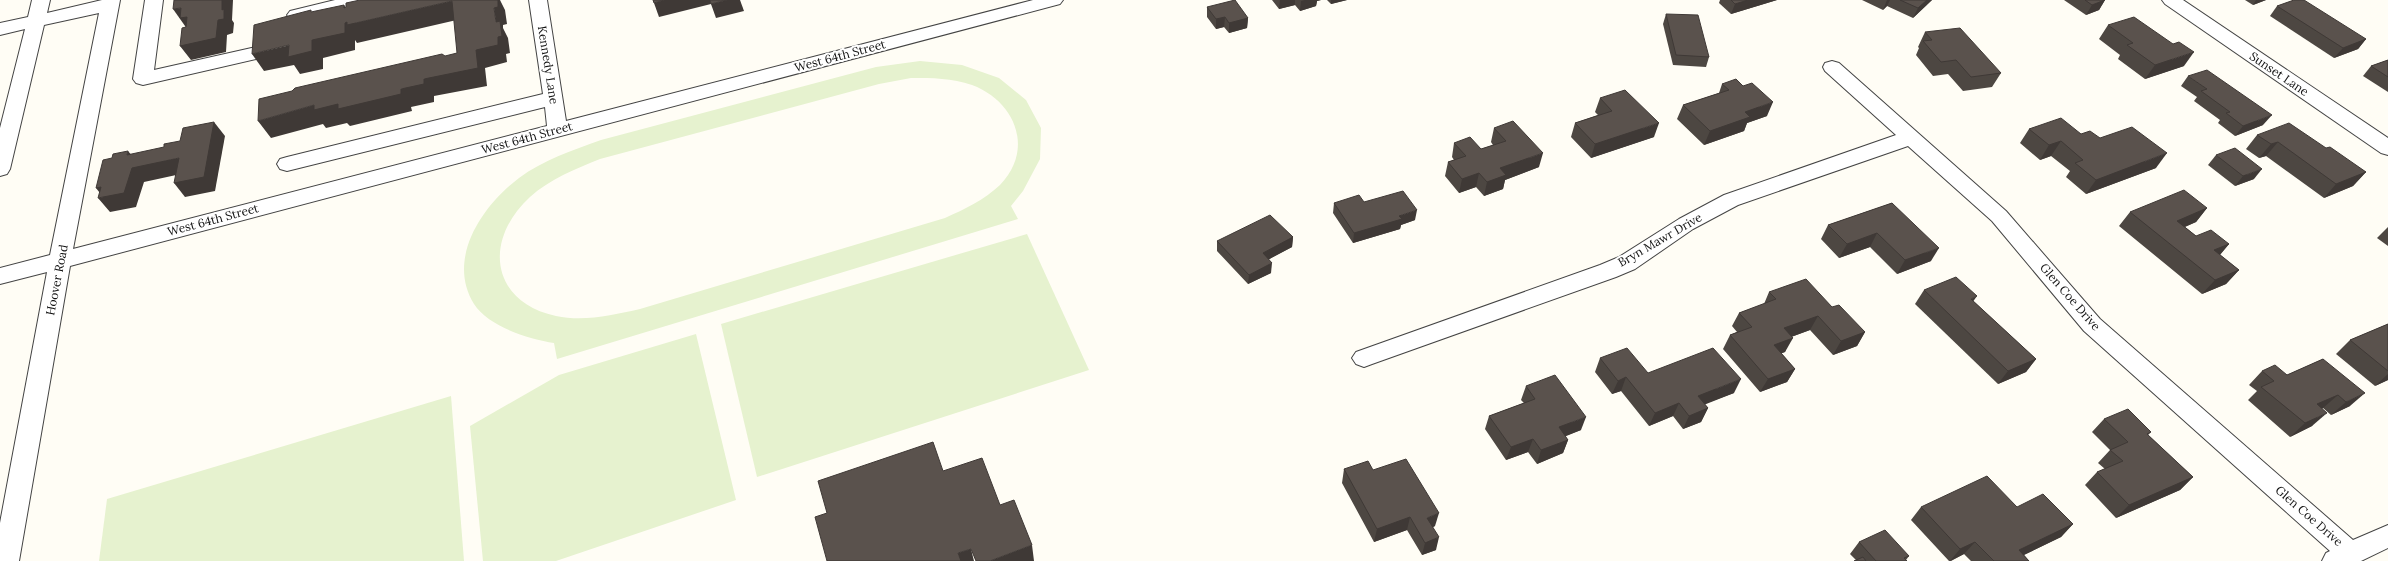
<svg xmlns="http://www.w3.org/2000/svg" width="2388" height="561" viewBox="0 0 2388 561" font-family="Lora,serif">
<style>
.pitch{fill:#e6f2cf;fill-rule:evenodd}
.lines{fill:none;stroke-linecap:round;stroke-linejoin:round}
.minor-casing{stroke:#444;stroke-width:2}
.minor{fill:#fff;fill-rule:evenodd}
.wall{fill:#4d4742}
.shaded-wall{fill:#3f3936}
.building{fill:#5a524d;stroke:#3f3936}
.labels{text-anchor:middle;stroke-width:4;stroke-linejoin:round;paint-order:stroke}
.street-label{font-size:12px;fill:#111;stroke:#fff}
</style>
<rect width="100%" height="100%" fill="#fffdf5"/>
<g class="pitch">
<path d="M920,61L962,65L999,78L1026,100L1041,128L1040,159L1023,191L1011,206L1018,219L557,359L554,343C529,339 489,327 474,304C446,259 482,206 519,178C543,160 573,150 601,140L876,67ZM911,78C932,78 952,78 972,85C1015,101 1035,149 1000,185C984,200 965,209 945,218L640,309C613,315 584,322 556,316C489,301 484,239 530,197C550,179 575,169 600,159L879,84Z"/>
<polygon points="1027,234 1089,370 757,477 721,324"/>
<polygon points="696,334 736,500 556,561 483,561 470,426 559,375"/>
<polygon points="451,396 464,561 99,561 107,499"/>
</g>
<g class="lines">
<g class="minor-casing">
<g id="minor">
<polygon points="32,0 50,0 47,13 102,0 120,0 73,249 547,126 545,107 287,171 280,169 277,164 280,159 287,157 543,94 529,0 547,0 566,121 1033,0 1063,0 1060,4 70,266 19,561 0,561 0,523 47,272 0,284 0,268 50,255 99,13 44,25 10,169 7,174 0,176 0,128 25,29 0,35 0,23 28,17"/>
<polygon points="145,0 163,0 154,70 256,47 263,49 265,53 263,57 256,59 143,85 136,83 133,79"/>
<polygon points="335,0 368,0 365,4 296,21 290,19 287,15 290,11"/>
<polygon points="2162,0 2183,0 2388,138 2388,155 2381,153 2165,4"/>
<polygon points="1832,61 1839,63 2006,211 2100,319 2353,540 2388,525 2388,548 2361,561 2322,561 2326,553 2330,551 2084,331 1992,221 1908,146 1738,205 1693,229 1635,269 1616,277 1372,364 1364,367 1356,364 1352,358 1356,352 1600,265 1619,257 1679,219 1724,195 1896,135 1825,71 1823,67 1825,63"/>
</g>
</g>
<use href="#minor" class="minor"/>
</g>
<g class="wall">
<polygon points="1272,0 1321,0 1317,1 1316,6 1300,11 1295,5 1279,9"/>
<polygon points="1327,0 1347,0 1331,4"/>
<polygon points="1720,0 1777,0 1731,14 1719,3"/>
<polygon points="1862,0 1932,0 1913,18 1887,6 1883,10"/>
<polygon points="2064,0 2105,0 2099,10 2086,15"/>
<polygon points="2245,0 2266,0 2253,5"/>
<polygon points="2277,6 2366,39 2358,49 2334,58 2270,16"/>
<polygon points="1207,7 1248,18 1247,28 1229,33 1224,27 1216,29 1207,17"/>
<polygon points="1666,14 1709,57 1706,67 1673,65 1663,24"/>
<polygon points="2108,25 2184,66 2145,79 2118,59 2120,55 2099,39"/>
<polygon points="1925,32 2001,73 1992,87 1963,91 1948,74 1933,76 1916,55 1919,48 1918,47"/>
<polygon points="2388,60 2388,92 2363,76 2371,66"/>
<polygon points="2188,76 2263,125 2235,136 2218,123 2220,120 2194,101 2197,97 2181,86"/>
<polygon points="1722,84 1743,86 1767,116 1747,123 1744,131 1704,145 1677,119 1683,105 1719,93"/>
<polygon points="1600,98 1654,137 1591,158 1571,137 1575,123 1598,115 1595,112"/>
<polygon points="1494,128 1539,167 1505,180 1503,189 1484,196 1476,187 1459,193 1445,176 1448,162 1454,160 1452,157 1454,143 1481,149 1493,145 1491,142"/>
<polygon points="2029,129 2081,134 2100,138 2156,168 2086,194 2066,177 2070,171 2051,156 2040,160 2020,143"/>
<polygon points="2257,135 2326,148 2366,172 2353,186 2324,198 2266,156 2259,158 2246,149"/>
<polygon points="2216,155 2254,179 2235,186 2208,165"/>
<polygon points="1364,202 1415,220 1401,225 1400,229 1353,243 1333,213 1334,203"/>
<polygon points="1892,203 1931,261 1897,274 1870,247 1839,258 1821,239 1828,225"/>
<polygon points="2207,208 2196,222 2185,227 2196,236 2229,244 2220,255 2239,270 2226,284 2202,294 2119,226 2130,212"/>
<polygon points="2388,227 2388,246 2377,238"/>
<polygon points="1293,237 1292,247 1269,259 1271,273 1248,284 1217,251 1217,241"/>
<polygon points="1924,290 1973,301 2036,359 2026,372 1998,384 1915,304"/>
<polygon points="1769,292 1832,307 1865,332 1857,346 1833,355 1810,330 1791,337 1785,352 1781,353 1795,369 1787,382 1760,392 1723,349 1730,335 1737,332 1732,326 1739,313 1764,304"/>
<polygon points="2388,324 2388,380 2375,386 2336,354 2350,340"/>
<polygon points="1600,358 1648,373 1734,393 1704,404 1708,408 1701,422 1683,429 1673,416 1649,426 1621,391 1612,394 1595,372"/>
<polygon points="2323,359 2350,406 2331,415 2323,408 2322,409 2312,426 2290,437 2248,400 2257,391 2249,385 2262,371 2287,375"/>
<polygon points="1526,386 1581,430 1565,436 1568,440 1563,453 1537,464 1528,452 1506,460 1485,429 1489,416 1524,403 1521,400"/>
<polygon points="2104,419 2151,432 2148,435 2193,477 2180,490 2116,518 2085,485 2097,472 2105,469 2098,463 2110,450 2092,432"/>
<polygon points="1344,469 1373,470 1435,526 1433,527 1436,550 1422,555 1407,530 1374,542 1342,483"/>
<polygon points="1921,507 2017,507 2073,524 2061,537 2024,555 2029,561 1971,561 1964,554 1951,561 1949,561 1911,520"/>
<polygon points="1859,542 1909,556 1906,560 1907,561 1854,561 1856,560 1850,554"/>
</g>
<g class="shaded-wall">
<polygon points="222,0 233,0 232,20 234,23 233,33 227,35 226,52 191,60 180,46 218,20 222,10"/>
<polygon points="496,0 500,0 505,10 507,24 503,25 503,28 508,38 510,53 506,54 507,62 485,68 487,86 434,96 434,102 411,107 412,111 350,126 347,123 326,128 323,124 271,138 258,121 314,105 401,89 424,79 476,50 496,22 494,8"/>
<polygon points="664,0 710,0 711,4 659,17 654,3"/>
<polygon points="727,0 740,0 744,11 716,18 711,4"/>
<polygon points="1280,0 1295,0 1295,5 1279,9"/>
<polygon points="1305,0 1321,0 1317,1 1316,6 1300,11 1301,1"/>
<polygon points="1331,0 1347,0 1331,4"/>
<polygon points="1748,0 1777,0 1731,14 1735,4"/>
<polygon points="1887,0 1890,0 1887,6 1883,10"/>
<polygon points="1927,0 1932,0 1913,18 1918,8"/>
<polygon points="2105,0 2099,10 2086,15 2092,5"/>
<polygon points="2256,0 2266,0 2253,5"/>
<polygon points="452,1 461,19 357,43 355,40 355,50 323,58 323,69 300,74 294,65 264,71 252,54 312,40 344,8 344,5 355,23"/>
<polygon points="181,8 197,31 190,33 173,9"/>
<polygon points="1225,17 1224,27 1216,29 1216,19"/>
<polygon points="1248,18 1247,28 1229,33 1229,23"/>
<polygon points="2366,39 2358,49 2334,58 2343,48"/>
<polygon points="2194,52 2184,66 2145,79 2155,65"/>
<polygon points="1773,102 1767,116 1747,123 1744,131 1704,145 1710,131 1745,112"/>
<polygon points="2272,115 2263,125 2235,136 2243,126"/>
<polygon points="214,122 225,136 215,191 185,197 174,183"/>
<polygon points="1659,123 1654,137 1591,158 1595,144"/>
<polygon points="2061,141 2051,156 2040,160 2049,145"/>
<polygon points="2278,142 2266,156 2259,158 2271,144"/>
<polygon points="128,151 140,165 179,158 190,172 144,182 136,207 110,212 98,198 103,197 96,188 127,155"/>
<polygon points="1543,153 1539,167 1505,180 1503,189 1484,196 1487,182 1500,168"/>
<polygon points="2167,153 2156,168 2086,194 2096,180"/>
<polygon points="2262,169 2254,179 2235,186 2243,176"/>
<polygon points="2366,172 2353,186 2324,198 2336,184"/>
<polygon points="1479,173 1476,187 1459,193 1462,179"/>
<polygon points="2207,208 2196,222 2165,235 2177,221"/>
<polygon points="1417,210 1415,220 1401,225 1400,229 1353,243 1354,233 1399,216"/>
<polygon points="1877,233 1870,247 1839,258 1847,244"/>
<polygon points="1293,237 1292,247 1262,263 1263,253"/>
<polygon points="2229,244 2217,258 2214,250"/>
<polygon points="1939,248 1931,261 1897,274 1905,260"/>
<polygon points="1272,263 1271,273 1248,284 1249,275"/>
<polygon points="2239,270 2226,284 2202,294 2215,280"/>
<polygon points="1977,296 1967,310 1971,299"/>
<polygon points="1818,316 1810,330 1777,342 1784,328"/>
<polygon points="1865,332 1857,346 1833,355 1841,341"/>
<polygon points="1793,338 1785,352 1767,359 1774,345"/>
<polygon points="2036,359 2026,372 1998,384 2008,371"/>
<polygon points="1795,369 1787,382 1760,392 1768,379"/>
<polygon points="2388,374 2388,380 2375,386"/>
<polygon points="1626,377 1621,391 1612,394 1618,381"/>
<polygon points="1741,379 1734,393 1691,410 1698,396"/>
<polygon points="2365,393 2350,406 2331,415 2346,402"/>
<polygon points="2338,395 2323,408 2302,418 2317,404"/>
<polygon points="1679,403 1673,416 1649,426 1655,413"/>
<polygon points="1708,408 1701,422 1683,429 1689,416"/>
<polygon points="2327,413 2312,426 2290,437 2305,423"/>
<polygon points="1586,417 1581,430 1554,441 1559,427"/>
<polygon points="1533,439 1528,452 1506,460 1511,447"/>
<polygon points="1568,440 1563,453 1537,464 1541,450"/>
<polygon points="2193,477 2180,490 2116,518 2129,505"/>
<polygon points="1439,513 1435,526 1424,531 1427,518"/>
<polygon points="1410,517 1407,530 1374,542 1377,529"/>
<polygon points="2073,524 2061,537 2011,561 2019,550"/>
<polygon points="1439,537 1436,550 1422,555 1425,543"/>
<polygon points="1975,542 1964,554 1950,561 1960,549"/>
<polygon points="1032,545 1034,561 990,561"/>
<polygon points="971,549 974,561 960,561 958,553"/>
</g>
<g class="building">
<polygon points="174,0 222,0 222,10 224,9 224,19 218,20 216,38 180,46 182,28 186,27 187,17 180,18 181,8 173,9"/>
<polygon points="360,0 498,0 498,7 494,8 496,22 500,21 502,36 498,37 498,45 476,50 478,68 424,79 424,84 401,89 401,94 338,109 338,104 314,110 314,105 258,121 259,99 292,91 295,88 442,54 445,56 457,53 452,1 347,25 347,22 345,23 345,33 312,40 312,51 288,57 289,45 252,54 254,25 311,10 311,12 344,5 344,8 346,7 346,3"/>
<polygon points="653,0 664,0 654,3"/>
<polygon points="710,0 727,0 711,4"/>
<polygon points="1235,0 1248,18 1229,23 1225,17 1216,19 1207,7"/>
<polygon points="1731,0 1748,0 1735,4"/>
<polygon points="1900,0 1927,0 1918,8"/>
<polygon points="2085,0 2105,0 2092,5"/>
<polygon points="2294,0 2304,0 2366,39 2343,48 2277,6"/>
<polygon points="1666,14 1698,15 1709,57 1676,55"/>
<polygon points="2134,17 2173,44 2179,42 2194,52 2155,65 2127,45 2133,43 2108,25"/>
<polygon points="1960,28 2001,73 1971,77 1956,60 1941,62 1923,41 1932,40 1925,32"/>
<polygon points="2388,60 2388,77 2371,66"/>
<polygon points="2207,70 2272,115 2243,126 2226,113 2230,112 2201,91 2207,89 2188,76"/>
<polygon points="1736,79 1743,86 1752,83 1773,102 1745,112 1750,117 1710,131 1683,105 1729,90 1722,84"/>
<polygon points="1625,90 1659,123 1595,144 1575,123 1612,111 1600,98"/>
<polygon points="2061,118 2081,134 2090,131 2100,138 2132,127 2167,153 2096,180 2075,163 2083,160 2061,141 2049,145 2029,129"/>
<polygon points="1513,121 1543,153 1500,168 1506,175 1487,182 1479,173 1462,179 1448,162 1466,156 1454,143 1470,137 1481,149 1506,141 1494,128"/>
<polygon points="214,122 204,177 174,183 179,158 132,168 124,193 98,198 101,187 96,188 103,160 112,158 113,154 128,151 127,155 164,147 164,144 180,141 183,128"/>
<polygon points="2289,123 2326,148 2330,147 2366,172 2336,184 2278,142 2271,144 2257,135"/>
<polygon points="2235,148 2262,169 2243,176 2216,155"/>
<polygon points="2184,190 2207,208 2177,221 2196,236 2211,230 2229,244 2214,250 2239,270 2215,280 2130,212"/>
<polygon points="1403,191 1417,210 1399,216 1402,219 1354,233 1334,203 1359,195 1364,202"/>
<polygon points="1892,203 1939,248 1905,260 1877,233 1847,244 1828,225"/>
<polygon points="1270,215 1293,237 1263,253 1272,263 1249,275 1217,241"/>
<polygon points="1956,277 1977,296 1971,299 2036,359 2008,371 1924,290"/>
<polygon points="1806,279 1832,307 1839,305 1865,332 1841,341 1818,316 1784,328 1793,338 1774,345 1795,369 1768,379 1730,335 1752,327 1739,313 1776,299 1769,292"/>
<polygon points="2388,324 2388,371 2350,340"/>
<polygon points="1627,348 1648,373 1713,348 1741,379 1698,396 1708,408 1689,416 1679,403 1655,413 1626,377 1618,381 1600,358"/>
<polygon points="2323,359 2365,393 2346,402 2338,395 2317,404 2327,413 2305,423 2261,387 2274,381 2262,371 2275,365 2287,375"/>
<polygon points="1555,375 1586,417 1559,427 1568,440 1541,450 1533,439 1511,447 1489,416 1535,399 1526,386"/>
<polygon points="2128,409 2151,432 2147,434 2193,477 2129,505 2097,472 2123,461 2110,450 2128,442 2104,419"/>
<polygon points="933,442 943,471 982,458 1000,505 1014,500 1032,545 990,561 976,561 971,549 958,553 961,561 827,561 815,517 827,513 818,481"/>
<polygon points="1406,459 1439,513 1427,518 1439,537 1425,543 1410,517 1377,529 1344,469 1368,461 1373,470"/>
<polygon points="1987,476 2017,507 2043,494 2073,524 2019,550 2029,561 1994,561 1975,542 1960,549 1921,507"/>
<polygon points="1885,530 1909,556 1904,558 1907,561 1876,561 1859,542"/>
<polygon points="1863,557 1866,561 1854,561"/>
</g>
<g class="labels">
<g class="street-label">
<text transform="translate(840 56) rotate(-15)" y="4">West 64th Street</text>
<text transform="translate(548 65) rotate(81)" y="4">Kennedy Lane</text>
<text transform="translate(2279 74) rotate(34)" y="4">Sunset Lane</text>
<text transform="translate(527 138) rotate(-15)" y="4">West 64th Street</text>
<text transform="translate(213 220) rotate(-15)" y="4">West 64th Street</text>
<text transform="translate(1660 240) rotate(-30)" y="4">Bryn Mawr Drive</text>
<text transform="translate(57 280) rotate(-79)" y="4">Hoover Road</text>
<text transform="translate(2070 297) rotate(49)" y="4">Glen Coe Drive</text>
<text transform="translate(2309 516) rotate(41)" y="4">Glen Coe Drive</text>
</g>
</g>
</svg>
